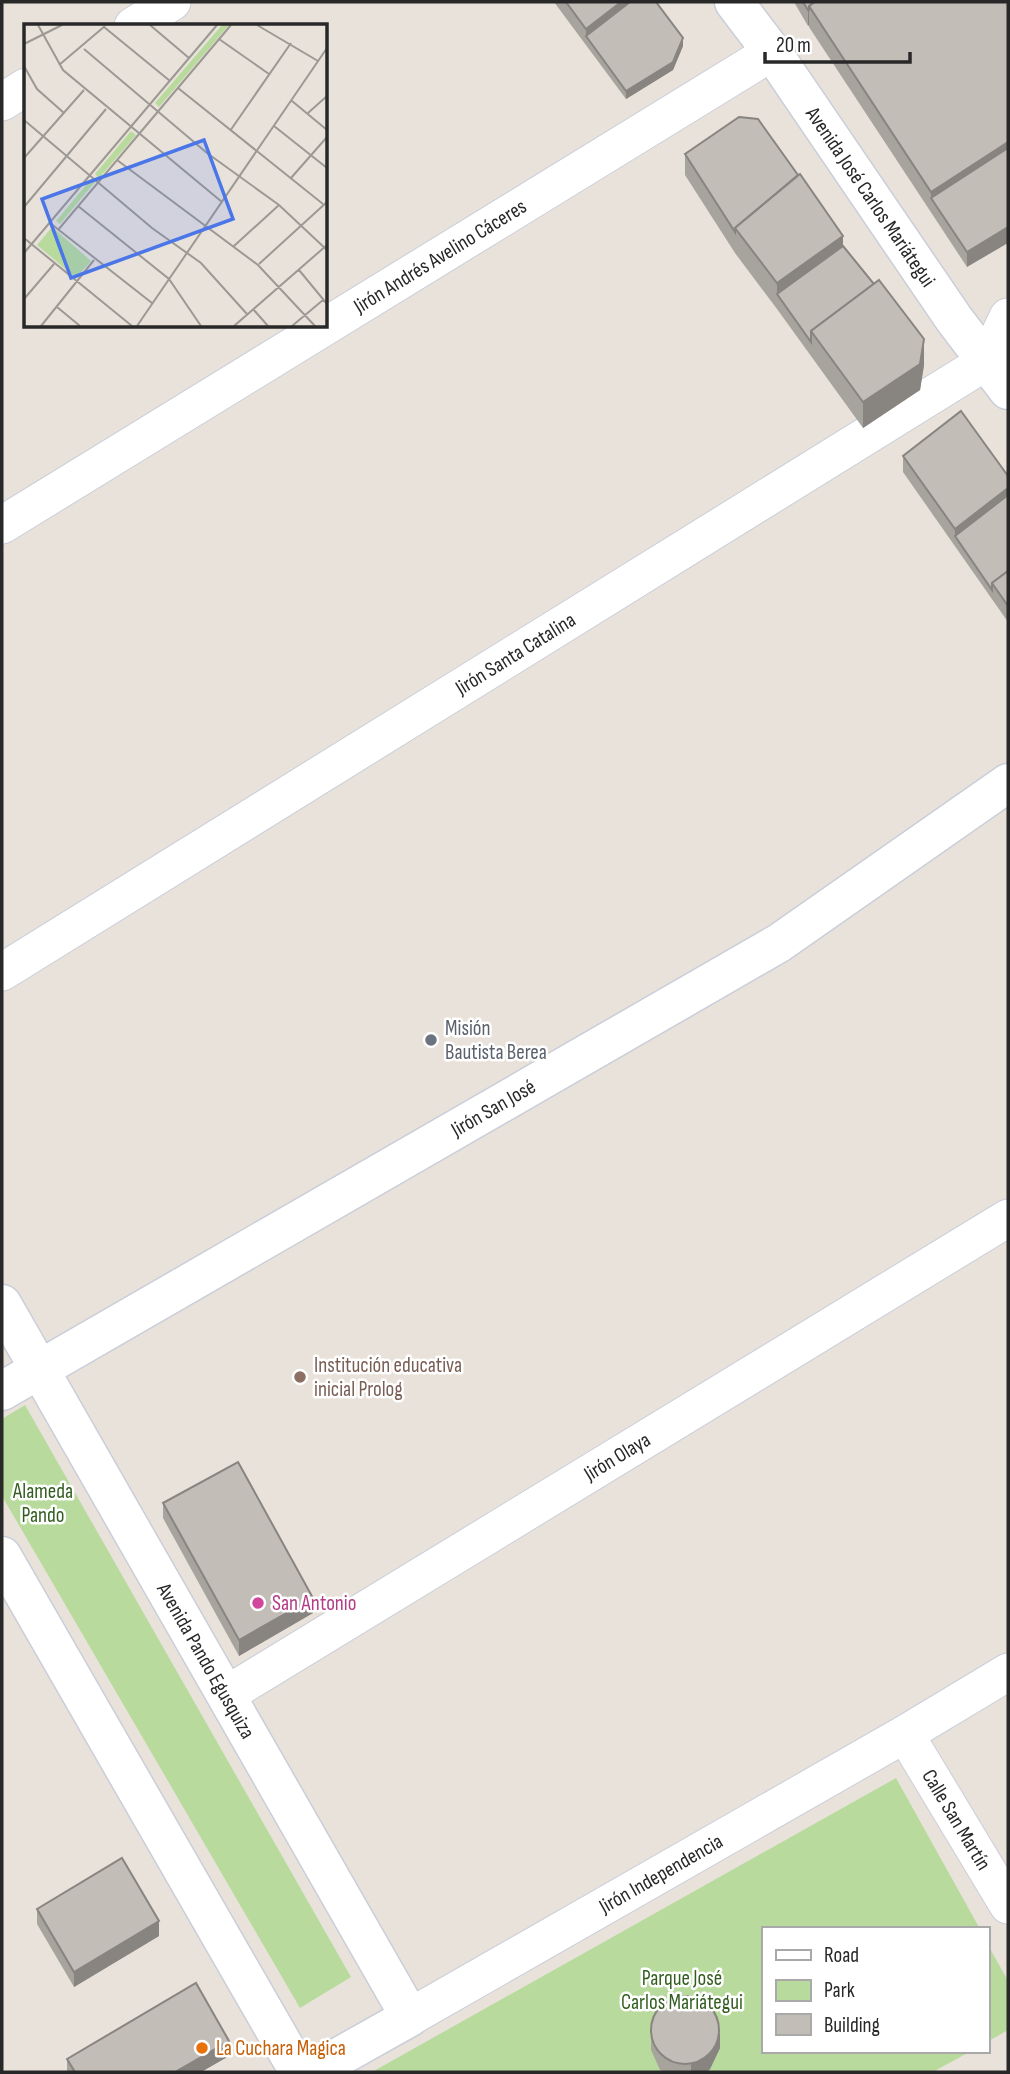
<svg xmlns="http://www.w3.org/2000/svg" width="1010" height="2074" viewBox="0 0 1010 2074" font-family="'Sofia Sans Condensed',sans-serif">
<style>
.green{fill:#b8db9d}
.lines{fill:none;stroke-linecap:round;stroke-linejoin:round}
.street-casing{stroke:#caced9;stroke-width:39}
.secondary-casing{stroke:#caced9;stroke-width:41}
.street{stroke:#fff;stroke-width:37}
.secondary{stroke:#fff;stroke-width:38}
.wall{fill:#a7a39d}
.shaded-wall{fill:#888480}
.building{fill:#c2bdb7;stroke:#888480;stroke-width:2}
.worship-dot{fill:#6b7280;stroke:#fff;stroke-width:2.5}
.education-dot{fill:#8d6e63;stroke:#fff;stroke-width:2.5}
.hotel-dot{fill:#d1479c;stroke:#fff;stroke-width:2.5}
.food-dot{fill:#e8710a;stroke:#fff;stroke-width:2.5}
.labels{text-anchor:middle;stroke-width:5;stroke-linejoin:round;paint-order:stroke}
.street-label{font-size:21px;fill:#282828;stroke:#fff}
.worship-label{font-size:21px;fill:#5b616d;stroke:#fff;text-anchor:start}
.education-label{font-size:21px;fill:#785e54;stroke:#fff;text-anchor:start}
.park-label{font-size:21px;fill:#335e20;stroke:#fff}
.hotel-label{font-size:21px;fill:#b23c85;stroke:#fff;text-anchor:start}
.food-label{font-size:21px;fill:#c56008;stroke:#fff;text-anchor:start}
.inset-road{fill:none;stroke:#9c9893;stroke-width:2}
.view{fill:#4a76e8;fill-opacity:0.15;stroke:#4a76e8;stroke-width:3.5}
.inset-edge{fill:none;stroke:#282828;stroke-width:3.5}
</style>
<rect width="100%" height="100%" fill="#e9e2db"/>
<g class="green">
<polygon points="25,1405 351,1977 300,2008 2,1496 2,1419"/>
<polygon points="896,1778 980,1929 763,1929 763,2051 971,2051 933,2072 372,2072"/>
<polygon points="987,1943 1008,1981 1008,2030 987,2042"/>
</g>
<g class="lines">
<g class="street-casing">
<g id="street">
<polyline points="133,26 172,2"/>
<polyline points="2,102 26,87"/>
<path id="s1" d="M2,525L772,52"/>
<path id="s2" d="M2,972L987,361L1008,317"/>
<path id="s3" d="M226,1695L1008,1218"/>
<path id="s4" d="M905,1734L1008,1905"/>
<path id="s5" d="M410,2017L905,1734L1008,1672"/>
</g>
</g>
<g class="secondary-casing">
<g id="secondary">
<path id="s6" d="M734,2L772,52L954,319L1008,390"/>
<path id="s7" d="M2,1304L410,2017L312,2072"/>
<path id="s8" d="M2,1391L779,943L1008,783"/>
<polyline points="2,1556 299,2072"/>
</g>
</g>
<use href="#street" class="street"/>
<use href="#secondary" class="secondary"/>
</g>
<g class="wall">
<polygon points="554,2 656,2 683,46 673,70 626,99"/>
<polygon points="794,2 1008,2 967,267 809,27 809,25 808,26"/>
<polygon points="685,154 843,246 924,365 920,390 863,428 777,309 735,253 685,175"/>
<polygon points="903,456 1008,476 1008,622 903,472"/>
<polygon points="163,1503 313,1613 239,1656 163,1518"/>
<polygon points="37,1909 159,1936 74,1987 37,1924"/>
<polygon points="651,2023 720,2048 710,2069 707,2072 664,2072 660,2070 651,2050"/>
<polygon points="229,2056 201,2072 67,2072 67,2059"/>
</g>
<g class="shaded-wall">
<polygon points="621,2 641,2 586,36 586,29"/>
<polygon points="808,10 809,10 809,25 808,26"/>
<polygon points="683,38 683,46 673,70 626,99 626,91"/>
<polygon points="1008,142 1008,163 931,198 931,213 931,192"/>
<polygon points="1008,227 1008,243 967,267 967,252"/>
<polygon points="843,236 843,261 777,294 777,283"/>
<polygon points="924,339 924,365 920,390 863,428 863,402"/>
<polygon points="1008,488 1008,503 955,536 955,529"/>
<polygon points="313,1598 313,1613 239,1656 239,1640"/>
<polygon points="159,1921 159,1936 74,1987 74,1972"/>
<polygon points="720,2033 720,2048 710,2069 707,2072 691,2072 691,2065"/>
<polygon points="229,2041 229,2056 201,2072 175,2072"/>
</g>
<g class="building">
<polygon points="566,2 621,2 586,29"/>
<polygon points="630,2 656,2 683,38 673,62 626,91 586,36"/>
<polygon points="803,2 815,2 809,6 809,10 808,10"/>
<polygon points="815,2 1008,2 1008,142 931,192 809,6"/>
<polygon points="739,117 758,119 798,175 735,228 735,232 685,154"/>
<polygon points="1008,148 1008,227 967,252 931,198"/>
<polygon points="800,174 843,236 777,283 735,228"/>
<polygon points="843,246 874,284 811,331 811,342 777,294"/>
<polygon points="879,280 924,339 920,364 863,402 811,331"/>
<polygon points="961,411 1008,476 1008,488 955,529 903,456"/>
<polygon points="1008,495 1008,571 992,583 992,590 955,536"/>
<polygon points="1008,571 1008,606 992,583"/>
<polygon points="238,1462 313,1598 239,1640 163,1503"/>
<polygon points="122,1858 159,1921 74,1972 37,1909"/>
<polygon points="196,1983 229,2041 175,2072 75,2072 67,2059"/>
<circle cx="685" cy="2030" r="34"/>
</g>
<circle class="worship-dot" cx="431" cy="1040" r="7"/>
<circle class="education-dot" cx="300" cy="1377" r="7"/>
<circle class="hotel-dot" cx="258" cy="1603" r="7"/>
<circle class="food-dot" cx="202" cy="2048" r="7"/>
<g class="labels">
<g class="street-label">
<text dy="7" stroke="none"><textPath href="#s6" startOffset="238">Avenida José Carlos Mariátegui</textPath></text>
<text dy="7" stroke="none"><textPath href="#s1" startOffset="514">Jirón Andrés Avelino Cáceres</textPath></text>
<text dy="7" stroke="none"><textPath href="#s2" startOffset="604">Jirón Santa Catalina</textPath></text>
<text dy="7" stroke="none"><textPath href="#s8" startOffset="567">Jirón San José</textPath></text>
<text dy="7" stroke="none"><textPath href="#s3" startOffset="458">Jirón Olaya</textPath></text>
<text dy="7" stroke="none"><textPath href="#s7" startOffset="411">Avenida Pando Egusquiza</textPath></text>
<text dy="7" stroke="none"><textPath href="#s4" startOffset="100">Calle San Martín</textPath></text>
<text dy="7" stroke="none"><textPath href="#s5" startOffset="289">Jirón Independencia</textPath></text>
</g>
<g class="worship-label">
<text x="445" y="1035">Misión<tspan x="445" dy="24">Bautista Berea</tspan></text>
</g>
<g class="education-label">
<text x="314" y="1372">Institución educativa<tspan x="314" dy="24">inicial Prolog</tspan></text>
</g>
<g class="park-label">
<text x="43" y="1498">Alameda<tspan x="43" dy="24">Pando</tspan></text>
<text x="682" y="1985">Parque José<tspan x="682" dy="24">Carlos Mariátegui</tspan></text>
</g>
<g class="hotel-label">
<text x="272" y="1610">San Antonio</text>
</g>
<g class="food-label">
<text x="216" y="2055">La Cuchara Magica</text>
</g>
</g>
<g transform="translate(24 24)">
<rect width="303" height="303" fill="#e9e2db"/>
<path d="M198,1H205L135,83L131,79ZM107,107L112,111L75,154L71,150ZM67,155L71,158L36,200L32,197ZM28,203L67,237L52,254L13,221Z" fill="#b8db9d"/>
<path class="inset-road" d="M14,1L39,46L198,178M126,1L165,34M233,1L294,37M80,3L146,57M195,15L245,50M0,20L38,1M60,25L183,129L255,181L303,226M35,41L81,2M0,42L13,65L40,89M154,64L299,180M268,77L303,106M284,89L303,72M0,96L128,204L177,239L223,290M250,102L303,144M206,107L267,19M0,134L60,66M93,136L234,241L291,302M267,154L303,113M54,182L145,255L177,302M0,183L82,85M26,199L128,279M34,206L207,1M0,214L108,302M210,222L255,181M0,229L193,1M235,240L303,178M275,246L303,280M0,275L30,240M33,283L56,302M229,285L244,302M17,302L70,236M113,302L303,24M210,302L303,221M268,302L299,276"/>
<path class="view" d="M180,116L209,195L47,254L18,175Z"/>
<rect width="303" height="303" class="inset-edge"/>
</g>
<rect width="1010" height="2074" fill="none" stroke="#282828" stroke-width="7"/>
<rect x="762" y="1927" width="228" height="126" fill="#ffffff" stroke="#a9a9a9" stroke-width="2"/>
<rect x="776" y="1950" width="35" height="10" fill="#ffffff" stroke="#a9a9a9" stroke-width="2"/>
<text x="824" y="1962" font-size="21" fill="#282828">Road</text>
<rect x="776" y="1980" width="35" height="21" fill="#b8db9d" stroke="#a9a9a9" stroke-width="2"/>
<text x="824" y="1997" font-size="21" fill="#282828">Park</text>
<rect x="776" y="2014" width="35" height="21" fill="#c2bdb7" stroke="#a9a9a9" stroke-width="2"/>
<text x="824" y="2032" font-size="21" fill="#282828">Building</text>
<path d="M765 52v10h145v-10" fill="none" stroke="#282828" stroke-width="3.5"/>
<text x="776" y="52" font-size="21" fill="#282828" stroke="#ffffff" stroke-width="5" paint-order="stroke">20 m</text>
</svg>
